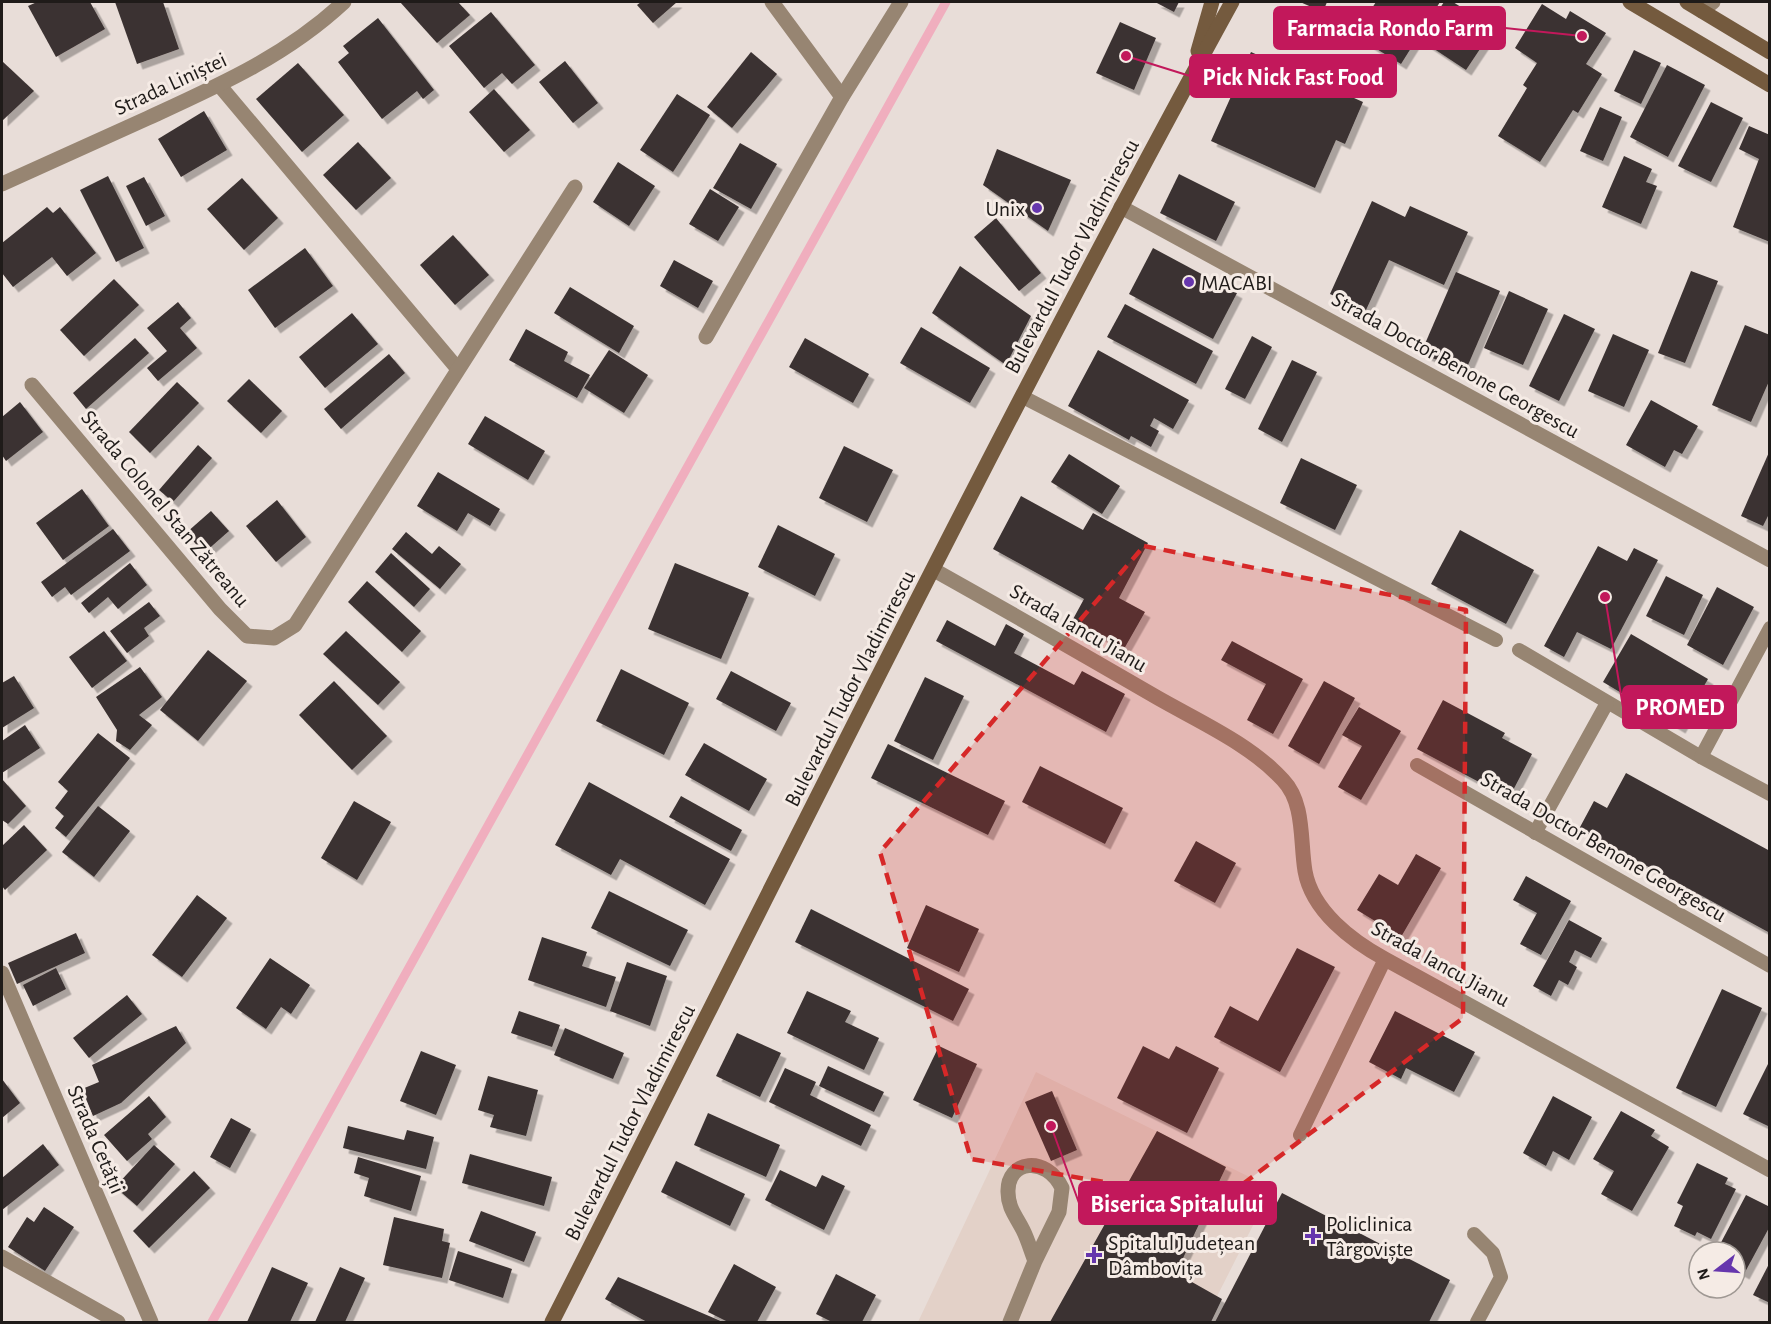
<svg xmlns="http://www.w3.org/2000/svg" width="1771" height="1324" viewBox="0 0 1771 1324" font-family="'Alegreya Sans',sans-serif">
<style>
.built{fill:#e3d1c8}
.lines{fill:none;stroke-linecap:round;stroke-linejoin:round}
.stream{stroke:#f0aebe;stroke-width:9}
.building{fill:#3b3231;filter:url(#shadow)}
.service{stroke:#978572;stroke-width:14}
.minor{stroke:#978572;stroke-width:15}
.tertiary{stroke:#978572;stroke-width:15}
.secondary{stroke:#745a3e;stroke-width:15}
.marked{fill:#d62828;fill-opacity:0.2;stroke:#d62828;stroke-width:4.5;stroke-dasharray:12 8;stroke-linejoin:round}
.poi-dot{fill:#6636ad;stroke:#f5ebe5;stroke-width:2}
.labels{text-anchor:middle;stroke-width:6;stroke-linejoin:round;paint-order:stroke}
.street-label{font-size:22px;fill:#1f1b19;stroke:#f5ebe5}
.poi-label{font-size:22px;fill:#1f1b19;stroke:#f5ebe5;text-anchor:start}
.leader{fill:none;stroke:#c2185b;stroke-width:2}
.callout-dot{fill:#c2185b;stroke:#f5ebe5;stroke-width:2}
.callout{fill:#c2185b;stroke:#c2185b;stroke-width:2}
.callout-label{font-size:24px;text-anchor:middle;font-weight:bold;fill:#fff}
</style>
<defs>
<filter id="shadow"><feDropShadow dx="5.5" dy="5.5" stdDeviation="0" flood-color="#0004"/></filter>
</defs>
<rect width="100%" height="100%" fill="#e8ddd8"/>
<polygon class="built" points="1036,1072 1272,1188 1204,1322 918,1322"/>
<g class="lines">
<polyline class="stream" points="212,1322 946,2"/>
</g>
<g class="building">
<polygon points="37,2 90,2 105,29 56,57 28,6"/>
<polygon points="115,2 163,2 179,49 137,64"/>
<polygon points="400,2 458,2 470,15 437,43"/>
<polygon points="641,2 677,2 653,23 637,5"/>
<polygon points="1155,2 1179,2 1174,12"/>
<polygon points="1300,2 1327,2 1323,12"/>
<polygon points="1376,2 1440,2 1401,64 1362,40 1374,22 1366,17"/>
<polygon points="1444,2 1453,2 1494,28 1466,70 1419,39"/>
<polygon points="1542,4 1566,19 1570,11 1606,33 1586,64 1602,74 1578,113 1573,110 1540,162 1498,136 1527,88 1523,85 1537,63 1515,48"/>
<polygon points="491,12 535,65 512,84 502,73 484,88 449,46"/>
<polygon points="378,18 434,90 423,99 417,91 382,119 338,62 349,53 343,46"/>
<polygon points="1120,22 1156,38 1134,90 1096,73"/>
<polygon points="1634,50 1661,63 1641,104 1614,91"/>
<polygon points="751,52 777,74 732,128 707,107"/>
<polygon points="1251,52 1363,102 1345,144 1336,140 1315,188 1211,141"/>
<polygon points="2,61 34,91 2,121"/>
<polygon points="565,61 598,103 573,123 539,82"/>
<polygon points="298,63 344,115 302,152 256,99"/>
<polygon points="1667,65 1705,85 1668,157 1630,137"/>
<polygon points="494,89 530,130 504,152 469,112"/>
<polygon points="677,94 710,115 673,172 640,150"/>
<polygon points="1711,102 1743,118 1711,182 1678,166"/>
<polygon points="1600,107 1622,117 1603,161 1580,151"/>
<polygon points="204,111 227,150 181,177 158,139"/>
<polygon points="1749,126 1770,135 1770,242 1733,227 1759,159 1739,149"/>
<polygon points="358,142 391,178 356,210 323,175"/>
<polygon points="740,143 777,164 751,209 713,188"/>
<polygon points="997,149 1071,180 1048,231 983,185"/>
<polygon points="1624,156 1652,169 1646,182 1657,186 1641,224 1602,207"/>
<polygon points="618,162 655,186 629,226 593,202"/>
<polygon points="1179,174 1235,202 1216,241 1160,213"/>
<polygon points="108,176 144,248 116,262 80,190"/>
<polygon points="144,177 165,216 146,226 126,186"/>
<polygon points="242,178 278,218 244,250 207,209"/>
<polygon points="710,189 739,207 718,241 689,224"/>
<polygon points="1372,201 1405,217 1410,206 1468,232 1444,285 1389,260 1366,310 1330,294"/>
<polygon points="47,207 53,213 60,207 96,253 67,276 52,257 13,287 2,273 2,243"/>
<polygon points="996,218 1041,273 1019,291 974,237"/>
<polygon points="453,235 489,275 455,305 420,265"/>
<polygon points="305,248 333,286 275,328 248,290"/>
<polygon points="1153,248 1237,293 1213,339 1129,294"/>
<polygon points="674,260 713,281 698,308 660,286"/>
<polygon points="960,266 1031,316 1006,365 932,313"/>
<polygon points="1691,271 1718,281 1685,363 1658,353"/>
<polygon points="1456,272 1500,291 1465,372 1421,353"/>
<polygon points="114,279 139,305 84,356 60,330"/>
<polygon points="570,287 634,326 619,353 554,313"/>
<polygon points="1509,291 1548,309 1523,365 1484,348"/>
<polygon points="178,302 191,318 180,328 197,348 158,381 147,368 167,351 147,328"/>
<polygon points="1125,304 1213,351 1196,384 1107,337"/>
<polygon points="352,313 378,344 325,388 299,357"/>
<polygon points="1564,314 1595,329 1559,401 1529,386"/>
<polygon points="1745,325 1770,335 1770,379 1751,422 1712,405"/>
<polygon points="921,327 990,368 970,403 900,363"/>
<polygon points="526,329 568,352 564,361 590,375 577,398 509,360"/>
<polygon points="1613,334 1649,350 1624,407 1588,391"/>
<polygon points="1252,336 1272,347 1245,399 1225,389"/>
<polygon points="135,338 149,353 86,409 73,393"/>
<polygon points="805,338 869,374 853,403 789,367"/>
<polygon points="609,350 648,375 624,413 584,388"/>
<polygon points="1098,350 1189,400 1173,429 1154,418 1150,426 1159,431 1151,447 1131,436 1129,440 1068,406"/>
<polygon points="389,354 405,373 341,429 324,409"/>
<polygon points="1292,360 1317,372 1282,442 1258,429"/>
<polygon points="249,379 282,411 261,433 227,401"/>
<polygon points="177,382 199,403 150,453 129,432"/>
<polygon points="1651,400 1698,426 1682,454 1674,450 1665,467 1626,445"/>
<polygon points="20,402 43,432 6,461 2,455 2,417"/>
<polygon points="485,416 545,451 528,480 468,444"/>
<polygon points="198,445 212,458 173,502 159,490"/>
<polygon points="844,446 893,470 867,522 819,498"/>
<polygon points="1770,450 1770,512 1763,526 1741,516"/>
<polygon points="1069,454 1120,486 1102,514 1051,482"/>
<polygon points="1301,458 1357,485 1335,530 1280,503"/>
<polygon points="438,472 500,509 490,526 468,513 457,531 417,506"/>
<polygon points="82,489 109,526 63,560 36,523"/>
<polygon points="1021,496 1083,530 1093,513 1148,543 1119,598 1145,612 1124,649 1072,621 1084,599 993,549"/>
<polygon points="277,500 306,537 276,562 246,526"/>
<polygon points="211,511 229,531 204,553 186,533"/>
<polygon points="778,525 835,554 815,596 758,567"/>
<polygon points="113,529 130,551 71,595 65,587 52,597 41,582"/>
<polygon points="1460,530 1534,570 1506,624 1431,584"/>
<polygon points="406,532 432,554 439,546 461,564 440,589 392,549"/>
<polygon points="1598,546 1627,561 1634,548 1658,560 1611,649 1577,632 1564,657 1544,646"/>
<polygon points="391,553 430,589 414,607 375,572"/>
<polygon points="130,563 147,585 118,609 108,597 89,613 81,603"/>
<polygon points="675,563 749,593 721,659 648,629"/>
<polygon points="1666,576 1703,595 1684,635 1646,616"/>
<polygon points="367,581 421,631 402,652 348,602"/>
<polygon points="1717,587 1754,607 1723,665 1687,645"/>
<polygon points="149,602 160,616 144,628 149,636 127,653 110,631"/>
<polygon points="947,620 995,646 1006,624 1024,634 1014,653 1074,685 1082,671 1125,694 1106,732 936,641"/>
<polygon points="104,631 127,661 92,688 69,657"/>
<polygon points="346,631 400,682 378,705 323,654"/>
<polygon points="1631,634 1708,679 1680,728 1603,682"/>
<polygon points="1232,641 1303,679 1273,734 1247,720 1266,684 1221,660"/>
<polygon points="208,650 247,681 198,741 160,710"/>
<polygon points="140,667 162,697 139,715 152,725 130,750 116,741 117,730 96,697"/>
<polygon points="621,669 689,703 664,755 596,721"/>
<polygon points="731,671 791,703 776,731 716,699"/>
<polygon points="14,676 34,708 2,728 2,683"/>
<polygon points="925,677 964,696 933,760 894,741"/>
<polygon points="334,681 387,736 352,770 299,715"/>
<polygon points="1324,681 1355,698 1319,764 1288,746"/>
<polygon points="1443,700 1505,733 1502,738 1532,754 1509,798 1417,749"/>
<polygon points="1359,707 1401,731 1361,800 1338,787 1362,746 1342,735"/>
<polygon points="25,725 40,748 2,773 2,741"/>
<polygon points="98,733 130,758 66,837 55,828 64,816 55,808 68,791 58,782"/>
<polygon points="704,743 767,779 749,811 685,775"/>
<polygon points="888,744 1005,801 988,835 871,778"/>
<polygon points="1040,766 1123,808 1105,844 1022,802"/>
<polygon points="1626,773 1770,851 1770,933 1579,829 1594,801 1607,808"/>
<polygon points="2,779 26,806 8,824 2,820"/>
<polygon points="589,782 730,859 705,905 620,859 611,875 555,845"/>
<polygon points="681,796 742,830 731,851 669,817"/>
<polygon points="354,801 391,822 357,880 321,858"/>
<polygon points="98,806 130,831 94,877 62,852"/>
<polygon points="24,825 47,850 5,890 2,886 2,846"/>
<polygon points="1196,841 1236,863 1215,903 1174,881"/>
<polygon points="1416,854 1441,868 1401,937 1357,910 1379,874 1398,885"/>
<polygon points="1526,876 1571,901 1541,955 1520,944 1537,913 1513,900"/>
<polygon points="609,891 688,930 670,966 591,928"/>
<polygon points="197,895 227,918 182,977 152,955"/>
<polygon points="926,905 979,929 959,972 907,948"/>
<polygon points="811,909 969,989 953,1021 795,942"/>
<polygon points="1569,920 1602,938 1591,958 1575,950 1569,962 1577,967 1568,985 1559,980 1551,996 1533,986"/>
<polygon points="76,933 85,953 17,984 8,963"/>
<polygon points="542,937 587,952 582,966 616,977 606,1007 528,980"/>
<polygon points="1297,948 1335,967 1280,1072 1214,1037 1230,1006 1258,1021"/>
<polygon points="270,958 310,985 291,1014 281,1007 266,1029 236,1008"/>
<polygon points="627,962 667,976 650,1026 610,1011"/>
<polygon points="56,968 66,989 33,1006 23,985"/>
<polygon points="1722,989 1762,1008 1716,1107 1676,1088"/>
<polygon points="807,991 851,1011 845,1022 879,1038 864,1070 787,1033"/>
<polygon points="127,995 142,1014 89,1058 73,1038"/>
<polygon points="519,1011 560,1025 552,1047 511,1033"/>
<polygon points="1395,1011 1475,1052 1454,1092 1406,1068 1401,1079 1369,1062"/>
<polygon points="176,1026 186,1043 121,1103 93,1116 82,1089 99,1082 92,1065"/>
<polygon points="565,1028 624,1053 613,1079 554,1055"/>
<polygon points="737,1033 781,1053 760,1097 716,1076"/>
<polygon points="939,1046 977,1064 952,1118 913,1100"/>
<polygon points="1143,1046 1169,1059 1176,1046 1219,1068 1187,1133 1117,1098"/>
<polygon points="421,1051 456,1065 436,1115 400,1101"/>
<polygon points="1770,1060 1770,1124 1768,1126 1743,1114"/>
<polygon points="828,1066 884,1092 874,1112 819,1086"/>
<polygon points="785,1068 816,1082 810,1095 871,1125 861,1146 769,1102"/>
<polygon points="488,1076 538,1090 526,1136 490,1127 494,1115 478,1110"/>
<polygon points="2,1079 20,1103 2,1118"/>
<polygon points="1052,1091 1077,1150 1051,1161 1025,1102"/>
<polygon points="149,1096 166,1117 148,1134 152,1139 127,1161 104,1135"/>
<polygon points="1553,1096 1592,1117 1569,1160 1553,1151 1546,1166 1523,1153"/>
<polygon points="1621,1111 1655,1130 1651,1136 1669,1147 1632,1211 1601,1194 1614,1171 1593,1159"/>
<polygon points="708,1113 780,1145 766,1177 694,1145"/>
<polygon points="231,1118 251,1129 230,1168 210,1157"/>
<polygon points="348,1126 404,1140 407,1130 434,1137 426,1169 343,1148"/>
<polygon points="1157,1131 1226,1167 1176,1273 1222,1299 1211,1322 1050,1322"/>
<polygon points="43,1144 59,1165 2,1210 2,1178"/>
<polygon points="154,1145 175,1164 137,1206 115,1187"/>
<polygon points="470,1154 552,1177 544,1206 462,1183"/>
<polygon points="358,1157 421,1176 411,1211 364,1196 369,1178 354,1173"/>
<polygon points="676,1161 745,1194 730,1226 661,1192"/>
<polygon points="1697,1163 1728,1178 1725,1184 1736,1189 1711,1239 1697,1232 1695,1236 1674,1226 1683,1206 1677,1203"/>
<polygon points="780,1170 816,1187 822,1175 845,1186 824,1230 765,1200"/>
<polygon points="194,1171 210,1188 149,1248 133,1231"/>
<polygon points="1282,1193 1450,1280 1429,1322 1215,1322"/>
<polygon points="1746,1195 1770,1207 1770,1226 1744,1274 1735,1269 1735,1252 1716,1252"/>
<polygon points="44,1207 74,1227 45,1271 8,1247 27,1217 34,1222"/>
<polygon points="481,1211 536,1232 524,1262 469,1241"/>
<polygon points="394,1217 444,1229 442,1241 450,1243 442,1278 383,1265"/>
<polygon points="458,1251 512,1269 503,1298 449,1280"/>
<polygon points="1770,1262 1770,1303 1753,1295"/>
<polygon points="734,1264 776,1287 757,1322 728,1322 708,1312"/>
<polygon points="272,1267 308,1283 290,1322 247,1322"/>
<polygon points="340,1267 365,1278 345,1322 315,1322"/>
<polygon points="836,1274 876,1295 862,1322 832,1322 816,1314"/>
<polygon points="618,1277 723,1322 647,1322 605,1299"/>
</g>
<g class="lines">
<g class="service">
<polyline points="1023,397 1496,640"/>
<polyline points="1519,650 1701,757 1770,794"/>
<polyline points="1701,757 1770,628"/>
<polyline points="1417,765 1770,966"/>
<polyline points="1535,833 1607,703"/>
<polyline points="1300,1135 1385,959"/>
<polyline points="1474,1234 1493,1253 1501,1277 1477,1322"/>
</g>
<g class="minor">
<polyline points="772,2 842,97"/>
<polyline points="1702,11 1713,2"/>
<polyline points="220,86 457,368"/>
<path d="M2,184C50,162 99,140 148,118C220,85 286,56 344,2"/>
<polyline points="1121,207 1770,560"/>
<polyline points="706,337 842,97 901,2"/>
<polyline points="32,385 220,609 247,636 274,638 295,625 575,187"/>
<path d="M1010,1322L1035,1261L1059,1212L1062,1188C1046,1155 1007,1160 1008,1192C1008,1208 1016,1216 1023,1230C1028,1240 1031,1251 1035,1261"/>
</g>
<g class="tertiary">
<path d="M934,570C1009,612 1084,655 1158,698C1200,722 1250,744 1283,780C1305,803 1300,842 1305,871C1312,911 1352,941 1385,959L1770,1170"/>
<polyline points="2,973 151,1322"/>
<polyline points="2,1257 118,1322"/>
</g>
<g class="secondary">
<polyline points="1630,2 1770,85"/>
<polyline points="1687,2 1770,52"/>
<polyline points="1198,51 1212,2"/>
<path d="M552,1322C776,881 994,436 1232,2"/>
</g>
</g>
<path class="marked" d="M1144,546L1466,610L1463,1018L1219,1202L971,1159L880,852Z"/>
<g class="poi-dot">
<circle cx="1037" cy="208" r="6"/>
<circle cx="1189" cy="282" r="6"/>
<path d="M1310 1227h6v6h6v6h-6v6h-6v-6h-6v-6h6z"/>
<path d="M1091 1246h6v6h6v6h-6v6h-6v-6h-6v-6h6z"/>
</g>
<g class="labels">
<g class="street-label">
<text transform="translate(170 83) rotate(-25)" y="8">Strada Liniștei</text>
<text transform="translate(1071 256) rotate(-62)" y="8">Bulevardul Tudor Vladimirescu</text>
<text transform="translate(1456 364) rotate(29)" y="8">Strada Doctor Benone Georgescu</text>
<text transform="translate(166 508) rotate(50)" y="8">Strada Colonel Stan Zătreanu</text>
<text transform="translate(1079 627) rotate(30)" y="8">Strada Iancu Jianu</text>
<text transform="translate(849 688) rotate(-63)" y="8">Bulevardul Tudor Vladimirescu</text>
<text transform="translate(1604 846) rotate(30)" y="8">Strada Doctor Benone Georgescu</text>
<text transform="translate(1441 963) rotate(29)" y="8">Strada Iancu Jianu</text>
<text transform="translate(629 1122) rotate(-63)" y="8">Bulevardul Tudor Vladimirescu</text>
<text transform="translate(97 1139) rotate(67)" y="8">Strada Cetății</text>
</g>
<g class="poi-label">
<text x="1025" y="216" text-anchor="end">Unix</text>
<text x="1201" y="290">MACABI</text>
<text x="1326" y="1231">Policlinica<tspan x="1326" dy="25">Târgoviște</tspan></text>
<text x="1108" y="1250">Spitalul Județean<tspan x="1108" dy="25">Dâmbovița</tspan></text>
</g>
</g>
<path class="leader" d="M1582 36L1505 28M1126 56L1190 76M1605 597L1623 707M1051 1126L1079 1203"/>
<g class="callout-dot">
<circle cx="1582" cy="36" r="6"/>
<circle cx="1126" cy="56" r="6"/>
<circle cx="1605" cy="597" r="6"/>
<circle cx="1051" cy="1126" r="6"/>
</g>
<g class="callout">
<rect x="1274" y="7" width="231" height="42" rx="6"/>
<rect x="1190" y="55" width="206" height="42" rx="6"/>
<rect x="1623" y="686" width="113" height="42" rx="6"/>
<rect x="1079" y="1182" width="197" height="42" rx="6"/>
</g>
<g class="callout-label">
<text x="1390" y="36">Farmacia Rondo Farm</text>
<text x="1293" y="85">Pick Nick Fast Food</text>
<text x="1680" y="715">PROMED</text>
<text x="1177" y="1212">Biserica Spitalului</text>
</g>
<rect width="1771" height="1324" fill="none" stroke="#1f1b19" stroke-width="6"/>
<g transform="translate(1717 1270) rotate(253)"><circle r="28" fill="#f5ebe5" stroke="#9f9893" stroke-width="1.5"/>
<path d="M0-4.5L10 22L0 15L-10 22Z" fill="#6636ad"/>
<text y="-9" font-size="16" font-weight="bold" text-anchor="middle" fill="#1f1b19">N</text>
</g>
</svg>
